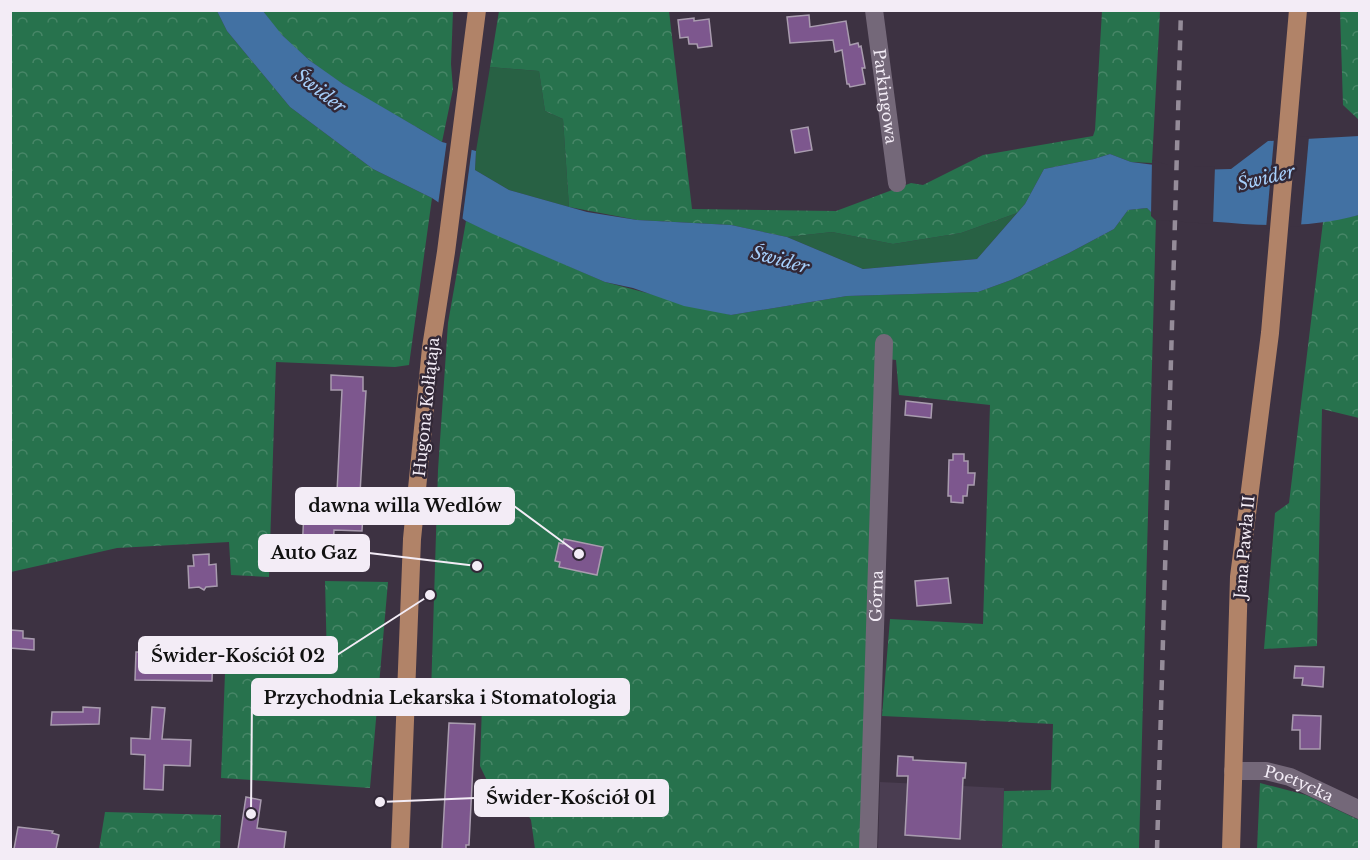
<svg xmlns="http://www.w3.org/2000/svg" width="1370" height="860" viewBox="0 0 1370 860" font-family="'Libre Baskerville',serif">
<style>
.built{fill:#4a3d51}
.grass{fill:#286144}
.forest{fill:url(#forest-crowns)}
.water{fill:#4271a3}
.pier{fill:#3d3242}
.building{fill:#7d578e;stroke:#a99caf;stroke-width:1.5}
.lines{fill:none;stroke-linecap:round;stroke-linejoin:round}
.minor{stroke:#746879;stroke-width:18}
.major{stroke:#b18368;stroke-width:18}
.rail{stroke:#958c99;stroke-width:4.5;stroke-dasharray:10 10;stroke-linecap:butt}
.labels{text-anchor:middle;stroke-width:5;stroke-linejoin:round;paint-order:stroke}
.street-label{font-size:16px;fill:#f3ecf6;stroke:#322837}
.water-label{font-size:18px;font-style:italic;fill:#a7cffb;stroke:#322837}
.leader{fill:none;stroke:#f3ecf6;stroke-width:2}
.callout-dot{fill:#f3ecf6;stroke:#322837;stroke-width:2}
.callout{fill:#f3ecf6;stroke:#f3ecf6;stroke-width:2}
.callout-label{font-size:18px;text-anchor:middle;font-weight:bold;fill:#111}
</style>
<defs>
<pattern id="forest-crowns" width="20" height="18" patternUnits="userSpaceOnUse" patternTransform="scale(1.5)"><rect width="20" height="18" fill="#27724d"/><path d="M2 6a3 3 0 1 1 6 0M12 15a3 3 0 1 1 6 0" fill="none" stroke="#478667"/></pattern>
</defs>
<rect width="100%" height="100%" fill="#3d3242"/>
<polygon class="built" points="880,782 1004,788 1002,849 878,850"/>
<g class="grass">
<polygon points="490,67 539,71 545,111 563,119 569,207 509,190 475,170 476,151"/>
<polygon points="1017,213 977,259 863,269 787,237 832,232 893,244 961,233"/>
</g>
<g class="forest">
<polygon points="10,11 217,11 227,31 290,107 373,169 432,198 409,365 395,367 276,362 269,577 231,575 229,542 117,548 11,572"/>
<path d="M263,11H453L451,64L453,89L442,142C388,109 327,82 283,36C275,29 269,19 263,11Z"/>
<polygon points="499,11 669,11 692,209 836,211 911,183 923,185 983,155 1093,136 1095,130 1102,11 1160,11 1152,163 1131,162 1110,154 1094,159 1044,169 1025,204 1017,213 961,233 893,244 832,232 787,237 731,225 637,220 569,207 563,119 545,111 539,71 490,67"/>
<polygon points="1340,11 1359,11 1359,120 1343,105"/>
<polygon points="1147,208 1156,217 1139,849 1002,849 1004,791 1051,790 1053,724 882,716 890,619 983,624 990,405 899,395 896,360 878,358 860,849 535,849 531,820 520,802 491,789 480,766 482,704 431,694 438,470 448,323 466,221 605,282 731,315 847,296 978,292 1011,280 1069,253 1114,229 1128,210"/>
<polygon points="1359,215 1359,418 1322,409 1317,646 1264,649 1275,513 1289,503 1323,222"/>
<polygon points="325,581 388,582 370,788 221,778 225,673 327,662"/>
<polygon points="1260,783 1306,795 1359,820 1359,849 1257,849"/>
<polygon points="105,812 221,815 220,849 99,849"/>
</g>
<path class="water" d="M217,11H263L282,35L309,60L343,84L442,142L476,151L475,170L509,190L587,212L637,220L731,225L787,237L863,269L977,259L1025,204L1044,169L1094,159L1110,154L1131,162L1194,170L1231,169L1268,141L1359,136V215C1291,234 1224,221 1156,217L1147,208L1128,210L1114,229L1069,253L1011,280L978,292L847,296L731,315L684,306L633,288L605,282L493,234L466,221L432,198L373,169L290,107L227,31Z"/>
<g class="pier">
<polygon points="1309,136 1301,226 1266,229 1274,138"/>
<polygon points="447,140 472,147 462,222 438,205"/>
<polygon points="1152,160 1168,165 1174,160 1188,160 1195,167 1215,166 1213,224 1155,220 1151,216"/>
</g>
<g class="building">
<polygon points="809,15 810,27 846,21 850,45 858,43 859,47 861,46 865,68 862,68 865,84 850,87 849,84 847,84 842,50 835,52 833,40 790,43 787,17"/>
<polygon points="694,18 694,21 709,19 712,46 698,48 697,44 689,44 688,37 680,38 678,20"/>
<polygon points="808,127 812,150 795,153 791,130"/>
<polygon points="331,375 363,377 363,391 366,391 360,493 364,493 362,531 334,530 332,568 290,566 291,553 302,553 304,510 334,512 334,492 337,492 342,390 331,390"/>
<polygon points="906,401 932,404 931,418 905,415"/>
<polygon points="953,454 964,454 964,461 968,461 968,473 975,473 974,485 968,485 967,496 963,496 963,503 951,502 951,496 948,496 949,460 953,460"/>
<polygon points="564,539 603,547 597,575 559,567 560,562 555,561 559,543 563,544"/>
<polygon points="209,554 209,565 216,564 217,586 206,587 204,590 199,587 189,588 188,566 194,566 193,555"/>
<polygon points="948,578 951,603 917,606 915,581"/>
<polygon points="11,630 23,631 23,638 34,639 34,650 10,648"/>
<polygon points="144,645 213,646 212,681 135,680 136,652 143,652"/>
<polygon points="1295,666 1324,667 1323,687 1302,685 1303,678 1294,678"/>
<polygon points="83,707 100,708 99,724 51,725 52,712 83,712"/>
<polygon points="152,707 165,708 162,739 191,740 190,766 164,765 163,790 144,789 145,755 131,754 131,738 150,739"/>
<polygon points="1293,715 1321,716 1320,749 1300,749 1300,730 1292,730"/>
<polygon points="449,723 475,724 469,845 466,845 466,849 442,849"/>
<polygon points="898,756 913,757 913,760 966,763 965,778 963,778 960,839 905,835 908,776 897,776"/>
<polygon points="246,797 261,800 257,828 286,832 284,849 238,849"/>
<polygon points="18,827 53,831 52,833 59,835 56,849 14,849"/>
</g>
<g class="lines">
<g class="minor">
<path id="s1" d="M874,10L897,183"/>
<path id="s2" d="M1233,771H1266L1290,777L1360,810"/>
<path id="s3" d="M868,850L884,343"/>
</g>
<g class="major">
<polyline points="400,850 412,539 431,348 446,252 477,10"/>
<polyline points="1231,850 1239,577 1270,333 1298,10"/>
</g>
<polyline class="rail" points="1157,850 1181,10"/>
</g>
<g class="labels">
<g class="street-label">
<text dy="6" stroke="none"><textPath href="#s1" startOffset="87">Parkingowa</textPath></text>
<text transform="translate(426 407) rotate(-84)" y="6">Hugona Kołłątaja</text>
<text transform="translate(1244 547) rotate(-85)" y="6">Jana Pawła II</text>
<text dy="6" stroke="none"><textPath href="#s3" startOffset="254">Górna</textPath></text>
<text dy="6" stroke="none"><textPath href="#s2" startOffset="68">Poetycka</textPath></text>
</g>
<g class="water-label">
<text transform="translate(320 91) rotate(38)" y="6">Świder</text>
<text transform="translate(1266 178) rotate(-13)" y="6">Świder</text>
<text transform="translate(780 260) rotate(16)" y="6">Świder</text>
</g>
</g>
<path class="leader" d="M579 554L514 506M477 566L369 553M430 595L337 655M251 814L252 697M380 802L475 798"/>
<g class="callout-dot">
<circle cx="579" cy="554" r="6"/>
<circle cx="477" cy="566" r="6"/>
<circle cx="430" cy="595" r="6"/>
<circle cx="251" cy="814" r="6"/>
<circle cx="380" cy="802" r="6"/>
</g>
<g class="callout">
<rect x="296" y="488" width="218" height="36" rx="6"/>
<rect x="259" y="535" width="110" height="36" rx="6"/>
<rect x="139" y="637" width="198" height="36" rx="6"/>
<rect x="252" y="679" width="377" height="36" rx="6"/>
<rect x="475" y="780" width="193" height="36" rx="6"/>
</g>
<g class="callout-label">
<text x="405" y="512">dawna willa Wedlów</text>
<text x="314" y="559">Auto Gaz</text>
<text x="238" y="662">Świder-Kościół 02</text>
<text x="440" y="704">Przychodnia Lekarska i Stomatologia</text>
<text x="571" y="804">Świder-Kościół 01</text>
</g>
<rect width="1370" height="860" fill="none" stroke="#f3ecf6" stroke-width="24"/>
</svg>
